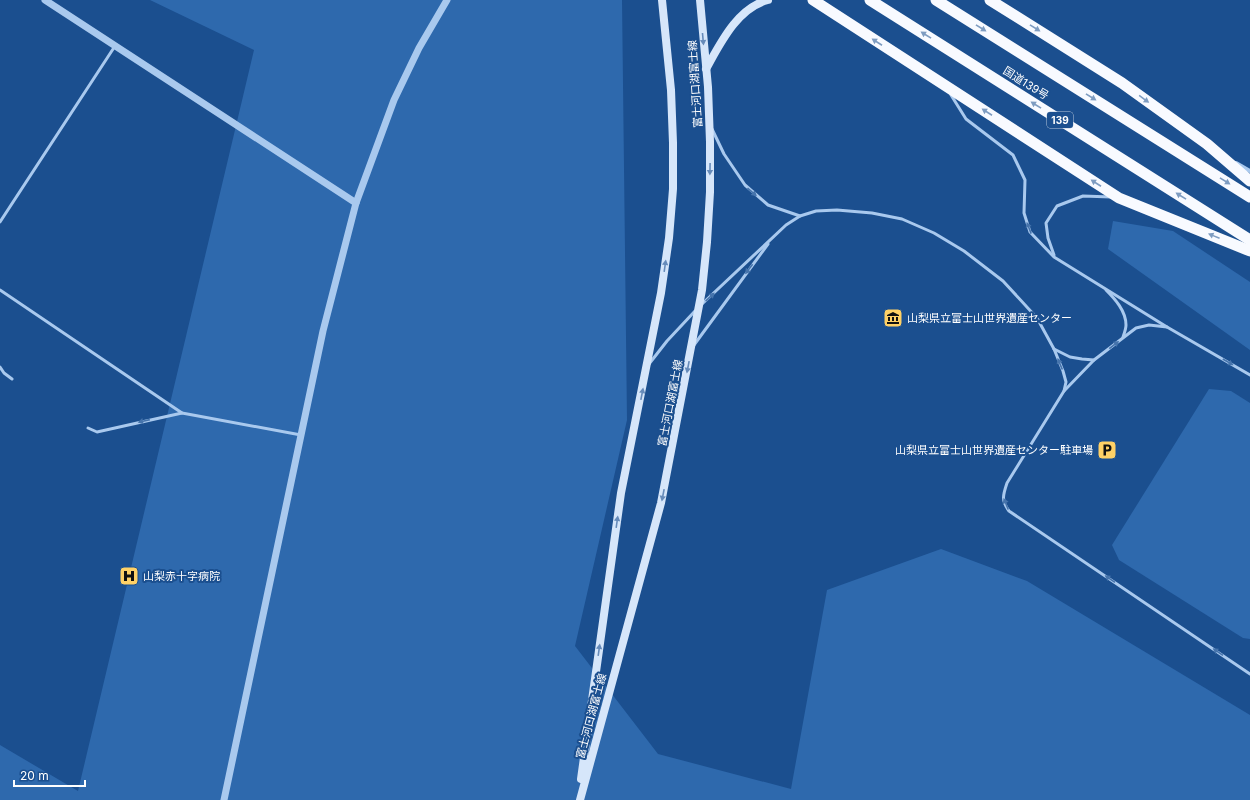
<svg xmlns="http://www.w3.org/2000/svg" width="1250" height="800" viewBox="0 0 1250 800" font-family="Inter,'Noto Sans JP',sans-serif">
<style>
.green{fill:#2e69ad}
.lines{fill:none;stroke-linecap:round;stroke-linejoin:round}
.service{stroke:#a9c9ee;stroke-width:3}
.minor{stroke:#a9c9ee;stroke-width:4}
.tertiary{stroke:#a9c9ee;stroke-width:7}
.secondary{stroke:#d6e6fa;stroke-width:8}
.trunk{stroke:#f8faff;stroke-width:11}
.oneway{fill:#7e9cc1}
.oneway2{fill:#668bba}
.oneway3{fill:#4674ac}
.labels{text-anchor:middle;stroke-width:4;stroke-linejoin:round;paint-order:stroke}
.shield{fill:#1b4f8f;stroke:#bbcadd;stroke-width:1}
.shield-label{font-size:10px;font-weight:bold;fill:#fff}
.street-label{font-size:11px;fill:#fff;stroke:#1b4f8f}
.poi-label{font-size:11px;fill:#fff;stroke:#1b4f8f;text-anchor:start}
</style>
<rect width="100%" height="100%" fill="#1b4f8f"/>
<g class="green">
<polygon points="150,0 622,0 627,420 575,646 658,754 791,789 827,590 941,549 1027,581 1250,715 1250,800 0,800 0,745 78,791 254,50"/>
<polygon points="1113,221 1173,231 1250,282 1250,350 1108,249"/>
<polygon points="1209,389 1231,391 1250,403 1250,639 1243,638 1119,560 1112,545"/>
</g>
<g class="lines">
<g class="service">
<polyline points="951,95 966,119 1013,155 1025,180 1024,213 1030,232 1054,257 1167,327"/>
<polyline points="712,129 724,154 745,185 768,205 800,216"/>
<polyline points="0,222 115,46"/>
<polyline points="1054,255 1048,238 1046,223 1057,206 1083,196 1111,197"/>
<polyline points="0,290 182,413 301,435"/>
<path d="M1106,290C1115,299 1126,311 1126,325C1126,329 1124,334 1123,337"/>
<path d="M702,304L786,225L800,216L816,211L837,210L872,213L902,219L934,233L964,251L1003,281L1037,318L1054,349L1063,371L1066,382L1064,391L1007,483C1003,495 1001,500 1009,511L1250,674"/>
<polyline points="694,345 768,244"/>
<polyline points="1054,349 1070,357 1082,359 1094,360 1136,328 1149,325 1167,327 1250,375"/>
<polyline points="649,364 667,341 695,311"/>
<polyline points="0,367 4,373 12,379"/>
<polyline points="1064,391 1094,360"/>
<polyline points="88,428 97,432 182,413"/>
</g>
<polyline class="minor" points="1236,163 1250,171"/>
<g class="tertiary">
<polyline points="45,0 356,203"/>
<polyline points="224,800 323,331 356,203 394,100 419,48 447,0"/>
</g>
<g class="secondary">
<path d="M706,69C720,44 737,8 768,0"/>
<polyline points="581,779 621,493 661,293 669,238 673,189 673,143 671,90 662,0"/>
<polyline points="580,800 661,503 702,290 707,242 710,192 710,142 708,87 700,0"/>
</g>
<g class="trunk">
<polyline points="813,0 1119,198 1250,251"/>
<polyline points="870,0 1250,240"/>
<polyline points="936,0 1250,197"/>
<polyline points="990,0 1122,83 1207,144 1250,181"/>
</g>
</g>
<defs><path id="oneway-solid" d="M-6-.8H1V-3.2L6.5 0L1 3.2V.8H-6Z"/></defs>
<g class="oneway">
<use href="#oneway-solid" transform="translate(981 28) rotate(32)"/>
<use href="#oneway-solid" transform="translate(1035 28) rotate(32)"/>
<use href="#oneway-solid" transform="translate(926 35) rotate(-148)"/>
<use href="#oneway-solid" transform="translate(877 42) rotate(-147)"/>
<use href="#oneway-solid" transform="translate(1091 97) rotate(32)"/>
<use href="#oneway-solid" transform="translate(1144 99) rotate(36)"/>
<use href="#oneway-solid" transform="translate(1036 105) rotate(-148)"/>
<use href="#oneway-solid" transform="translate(987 112) rotate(-147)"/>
<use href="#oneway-solid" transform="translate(1225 181) rotate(32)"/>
<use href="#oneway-solid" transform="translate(1096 183) rotate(-147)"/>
<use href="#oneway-solid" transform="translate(1181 196) rotate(-148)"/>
<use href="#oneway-solid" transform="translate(1214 236) rotate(-158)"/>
</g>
<g class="oneway2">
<use href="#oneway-solid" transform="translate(703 39) rotate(85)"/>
<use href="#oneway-solid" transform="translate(710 169) rotate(91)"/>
<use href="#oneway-solid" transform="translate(665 266) rotate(-82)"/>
<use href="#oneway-solid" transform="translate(688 367) rotate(101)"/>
<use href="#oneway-solid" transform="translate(642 394) rotate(-79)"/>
<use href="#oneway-solid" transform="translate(663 495) rotate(101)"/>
<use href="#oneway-solid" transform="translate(617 522) rotate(-82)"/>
<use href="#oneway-solid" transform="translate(599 650) rotate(-82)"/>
</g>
<g class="oneway3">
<use href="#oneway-solid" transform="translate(752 192) rotate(41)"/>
<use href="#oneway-solid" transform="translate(1029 228) rotate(-111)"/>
<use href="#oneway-solid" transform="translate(749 269) rotate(127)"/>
<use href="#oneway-solid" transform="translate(710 297) rotate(-43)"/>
<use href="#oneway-solid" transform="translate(1114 345) rotate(-38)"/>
<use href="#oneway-solid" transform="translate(1228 362) rotate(30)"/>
<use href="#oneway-solid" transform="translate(1060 364) rotate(-113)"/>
<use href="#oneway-solid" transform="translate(144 421) rotate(167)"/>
<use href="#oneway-solid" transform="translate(1006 504) rotate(-112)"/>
<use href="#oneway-solid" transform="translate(1110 579) rotate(-146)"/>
<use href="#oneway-solid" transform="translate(1218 652) rotate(-146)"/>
</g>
<defs>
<g id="museum-square" transform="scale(1)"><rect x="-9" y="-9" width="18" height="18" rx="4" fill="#ffd166" stroke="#1b4f8f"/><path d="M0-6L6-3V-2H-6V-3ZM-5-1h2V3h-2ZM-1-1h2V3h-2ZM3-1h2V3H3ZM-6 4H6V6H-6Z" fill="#111"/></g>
<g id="parking-square" transform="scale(1)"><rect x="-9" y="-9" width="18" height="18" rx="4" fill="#ffd166" stroke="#1b4f8f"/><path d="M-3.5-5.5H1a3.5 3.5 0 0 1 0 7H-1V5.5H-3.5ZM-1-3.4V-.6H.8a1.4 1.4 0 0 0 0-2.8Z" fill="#111"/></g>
<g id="hospital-square" transform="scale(1)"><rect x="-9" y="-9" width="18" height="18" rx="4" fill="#ffd166" stroke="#1b4f8f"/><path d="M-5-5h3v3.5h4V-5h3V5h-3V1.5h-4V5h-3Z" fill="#111"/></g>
</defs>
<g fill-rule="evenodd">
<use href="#museum-square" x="893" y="318"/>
<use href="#parking-square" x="1107" y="450"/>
<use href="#hospital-square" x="129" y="576"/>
</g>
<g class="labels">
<rect class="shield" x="1047" y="112" width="26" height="16" rx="3"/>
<g class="shield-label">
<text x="1060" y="124">139</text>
</g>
<g class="street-label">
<text transform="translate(1026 83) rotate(32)" y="4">国道139号</text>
<text transform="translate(695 84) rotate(-94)" y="4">富士河口湖富士線</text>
<text transform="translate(670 403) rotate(-79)" y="4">富士河口湖富士線</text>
<text transform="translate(591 716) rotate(-75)" y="4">富士河口湖富士線</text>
</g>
<g class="poi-label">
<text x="907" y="322">山梨県立富士山世界遺産センター</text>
<text x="1093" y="454" text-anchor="end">山梨県立富士山世界遺産センター駐車場</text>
<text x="143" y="580">山梨赤十字病院</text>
</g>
</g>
<path d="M14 780v6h71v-6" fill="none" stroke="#ffffff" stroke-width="2"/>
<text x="20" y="780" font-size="12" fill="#ffffff" stroke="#1b4f8f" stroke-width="3" paint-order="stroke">20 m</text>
</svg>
